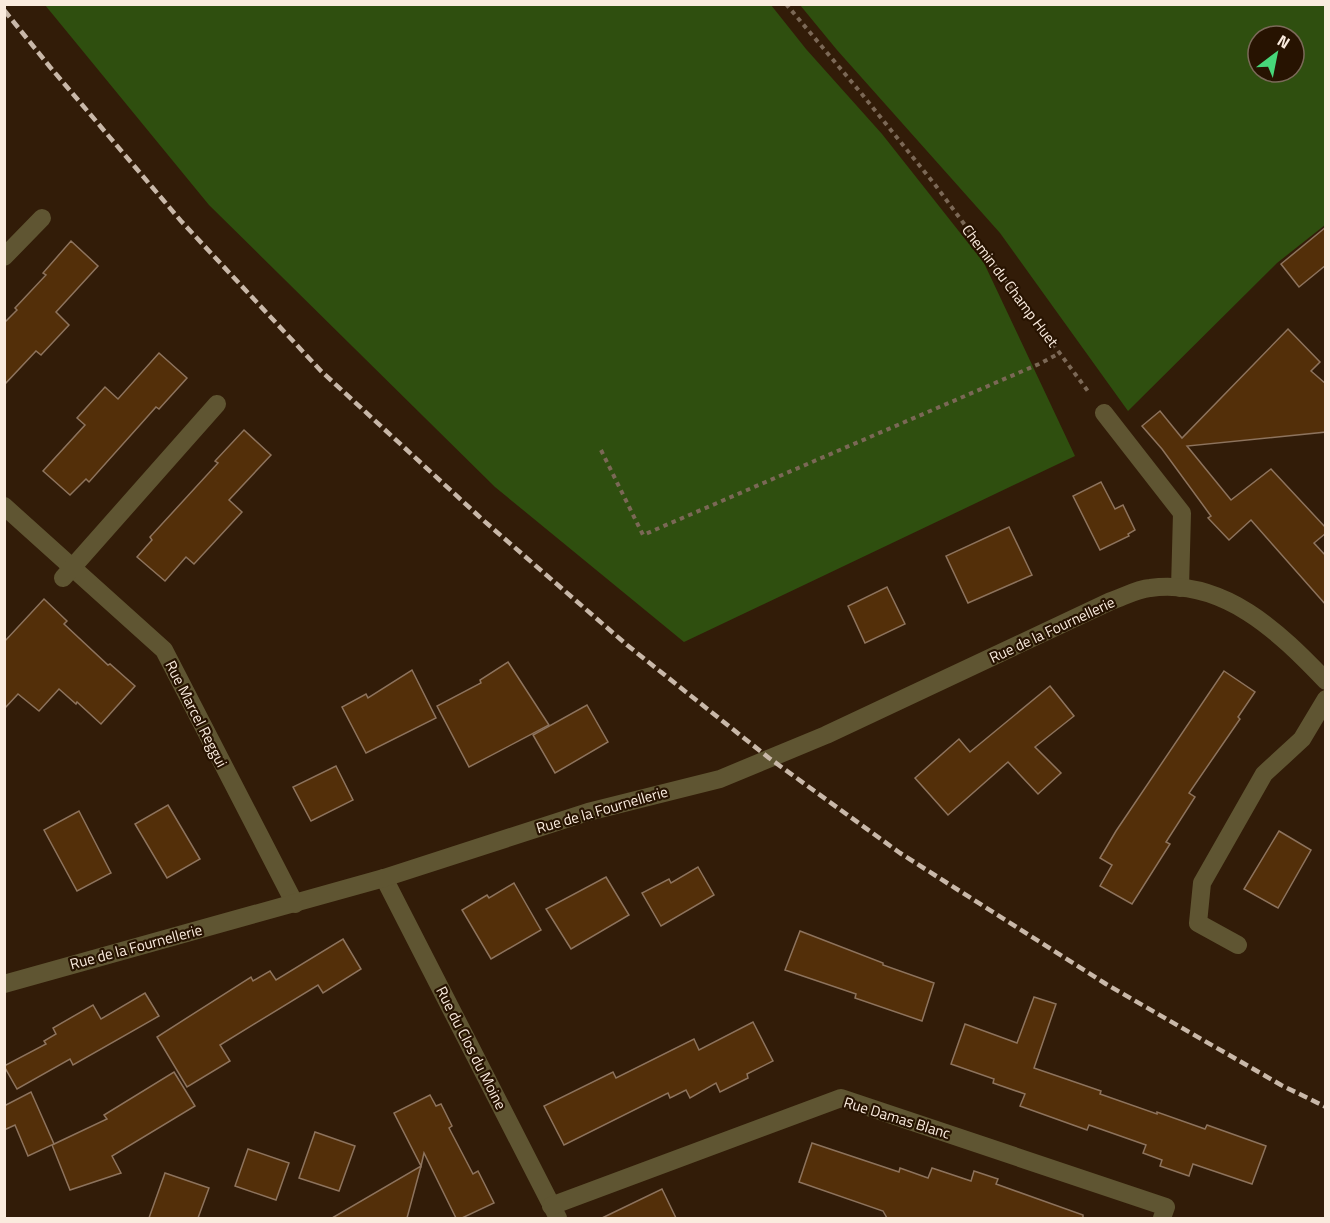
<svg xmlns="http://www.w3.org/2000/svg" width="1330" height="1223" viewBox="0 0 1330 1223" font-family="'Titillium Web',sans-serif">
<style>
.green{fill:#2f4f0f;fill-rule:evenodd}
.building{fill:#532f09;stroke:#8d735d;stroke-width:1.5}
.lines{fill:none;stroke-linecap:round;stroke-linejoin:round}
.path{stroke:#7b6856;stroke-width:4;stroke-dasharray:4.5 4.5;stroke-linecap:butt}
.minor{stroke:#5f5532;stroke-width:18}
.rail{stroke:#c9b8a9;stroke-width:4.5;stroke-dasharray:9 4.5;stroke-linecap:butt}
.labels{text-anchor:middle;stroke-width:4.5;stroke-linejoin:round;paint-order:stroke}
.street-label{font-size:15px;fill:#faebde;stroke:#271301}
</style>
<rect width="100%" height="100%" fill="#321c08"/>
<g class="green">
<polygon points="45,5 771,5 806,49 882,134 984,263 1075,456 684,642 495,487 209,205"/>
<path d="M800,5H1325V225L1277,263L1128,411L1000,233L837,50ZM1258,36H1294V72H1258Z"/>
</g>
<g class="building">
<polygon points="1326,227 1326,265 1299,287 1281,264"/>
<polygon points="71,241 98,266 56,312 69,325 41,355 36,351 4,385 4,323 17,310 15,308 46,275 43,273"/>
<polygon points="1288,329 1320,362 1311,371 1326,384 1326,432 1187,446 1231,500 1271,469 1326,528 1326,533 1314,543 1326,556 1326,605 1251,520 1229,540 1208,518 1211,516 1162,449 1142,426 1160,411 1182,438"/>
<polygon points="159,353 187,378 159,409 156,407 89,482 86,479 70,495 43,471 85,425 77,418 105,387 118,399"/>
<polygon points="244,430 271,455 229,500 242,512 194,564 186,557 165,581 137,557 152,540 150,537 218,463 215,461"/>
<polygon points="1101,482 1115,509 1123,505 1135,530 1128,534 1129,536 1100,550 1073,496"/>
<polygon points="1009,527 1032,575 968,603 946,556"/>
<polygon points="887,587 905,624 865,643 848,606"/>
<polygon points="44,599 67,621 64,624 108,665 110,664 135,686 101,724 77,702 76,704 59,689 39,711 18,694 4,709 4,642"/>
<polygon points="508,662 549,725 469,767 437,706 481,683 480,680"/>
<polygon points="412,670 436,718 366,753 342,707 366,694 368,698"/>
<polygon points="1224,671 1255,692 1238,717 1240,719 1189,793 1195,797 1166,842 1170,844 1132,904 1100,886 1112,865 1100,858 1116,831"/>
<polygon points="1050,686 1074,716 1035,747 1061,773 1038,794 1008,762 948,815 915,778 959,739 970,752"/>
<polygon points="587,705 608,742 555,773 533,735"/>
<polygon points="336,766 353,800 311,821 293,787"/>
<polygon points="168,805 200,859 167,878 135,824"/>
<polygon points="79,811 111,873 77,891 44,830"/>
<polygon points="1279,831 1311,850 1278,908 1244,889"/>
<polygon points="698,867 714,895 661,926 642,893 669,879 671,883"/>
<polygon points="606,877 629,915 571,949 546,909"/>
<polygon points="514,883 541,930 491,959 462,910 487,895 489,898"/>
<polygon points="800,931 883,963 883,965 934,983 922,1021 855,998 856,994 785,970"/>
<polygon points="343,939 361,969 323,993 318,985 220,1045 230,1061 187,1087 157,1037 251,977 253,981 270,971 276,980"/>
<polygon points="145,993 159,1016 73,1065 70,1059 17,1089 4,1066 46,1044 44,1041 56,1034 53,1028 93,1005 101,1019"/>
<polygon points="1034,997 1056,1004 1034,1068 1101,1091 1100,1094 1157,1114 1157,1112 1205,1129 1207,1125 1266,1146 1252,1184 1193,1164 1189,1176 1160,1166 1162,1160 1143,1153 1146,1145 1089,1125 1087,1130 1020,1106 1025,1094 993,1083 994,1079 951,1064 965,1024 1017,1043"/>
<polygon points="753,1022 773,1061 747,1074 748,1078 720,1092 716,1083 690,1098 686,1090 670,1098 668,1093 564,1145 544,1106 613,1072 616,1078 694,1039 699,1050"/>
<polygon points="174,1072 195,1106 112,1156 121,1173 70,1190 52,1145 107,1119 104,1115"/>
<polygon points="31,1092 54,1144 28,1156 15,1125 4,1130 4,1106"/>
<polygon points="430,1095 436,1106 441,1104 452,1126 449,1128 473,1174 478,1171 494,1203 462,1218 456,1218 424,1153 421,1166 394,1113"/>
<polygon points="315,1132 355,1146 339,1191 299,1178"/>
<polygon points="812,1143 899,1172 900,1168 928,1178 932,1168 971,1181 974,1171 998,1179 996,1184 1083,1215 1083,1218 887,1218 883,1211 799,1182"/>
<polygon points="248,1149 289,1163 276,1200 235,1186"/>
<polygon points="421,1166 407,1218 332,1218"/>
<polygon points="165,1173 209,1188 198,1218 149,1218"/>
<polygon points="662,1189 676,1218 602,1218"/>
</g>
<g class="lines">
<g class="path">
<polyline points="786,4 861,93 936,186 1090,394"/>
<polyline points="601,450 643,535 1039,364 1060,353"/>
</g>
<g class="minor">
<polyline points="4,257 42,218"/>
<polyline points="1104,413 1182,513 1180,588"/>
<polyline points="4,506 164,650 295,904"/>
<polyline points="63,578 217,404"/>
<polyline points="384,878 558,1218"/>
<polyline points="1238,945 1198,923 1202,883 1264,774 1302,739 1326,699"/>
<path d="M4,984L384,878L588,812L720,779L826,735L1111,601C1123,597 1137,589 1150,588C1224,578 1279,632 1326,681"/>
<polyline points="551,1206 841,1098 1166,1207 1162,1218"/>
</g>
<polyline class="rail" points="4,10 50,67 181,221 321,371 483,520 627,645 769,758 900,853 1106,984 1281,1085 1326,1107"/>
</g>
<g class="labels">
<g class="street-label">
<text transform="translate(1010 286) rotate(53)" y="5">Chemin du Champ Huet</text>
<text transform="translate(1052 630) rotate(-25)" y="5">Rue de la Fournellerie</text>
<text transform="translate(196 714) rotate(63)" y="5">Rue Marcel Reggui</text>
<text transform="translate(602 810) rotate(-16)" y="5">Rue de la Fournellerie</text>
<text transform="translate(136 947) rotate(-15)" y="5">Rue de la Fournellerie</text>
<text transform="translate(471 1048) rotate(63)" y="5">Rue du Clos du Moine</text>
<text transform="translate(897 1118) rotate(17)" y="5">Rue Damas Blanc</text>
</g>
</g>
<rect width="1330" height="1223" fill="none" stroke="#faebde" stroke-width="12"/>
<g transform="translate(1276 54) rotate(32)"><circle r="28" fill="#271301" stroke="#7b6959" stroke-width="1.5"/>
<path d="M0-4.5L10 22L0 15L-10 22Z" fill="#47d779"/>
<text y="-9" font-size="16" font-weight="bold" text-anchor="middle" fill="#faebde">N</text>
</g>
</svg>
